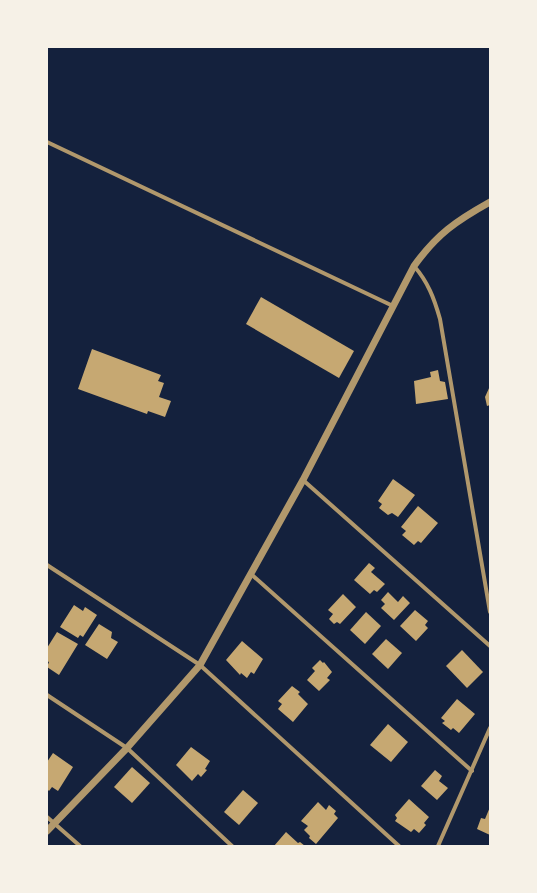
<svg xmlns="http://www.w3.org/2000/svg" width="537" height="893" viewBox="0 0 537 893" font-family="'Golos Text',sans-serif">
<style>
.building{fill:#c6a872}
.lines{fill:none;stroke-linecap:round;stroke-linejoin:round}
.minor{stroke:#b1986c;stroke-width:4}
.tertiary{stroke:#b1986c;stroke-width:7}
</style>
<rect width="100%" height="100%" fill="#14213d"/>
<g class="building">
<polygon points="261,297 354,351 339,378 246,324"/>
<polygon points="92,349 161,375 158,381 164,383 159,397 171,401 165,417 148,411 147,414 78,389"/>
<polygon points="438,370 440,381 445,382 448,399 416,404 414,381 431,377 430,372"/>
<polygon points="490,386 490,405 487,406 485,397"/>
<polygon points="393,479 415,495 398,517 392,513 388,515 379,508 382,504 378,501"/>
<polygon points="418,506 438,523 421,543 418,541 414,545 402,535 406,531 401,527"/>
<polygon points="369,563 375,568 371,572 385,584 377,592 374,590 370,594 354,580"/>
<polygon points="388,592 398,602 403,596 410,603 394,620 381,608 385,604 381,600"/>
<polygon points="343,594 356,607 340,624 337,622 334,624 329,619 333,614 328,610"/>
<polygon points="74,605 83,611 85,607 97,615 83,637 80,635 78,638 60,627"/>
<polygon points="415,610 428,621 425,625 428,628 416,641 400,626"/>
<polygon points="366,612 381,626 365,644 350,630"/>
<polygon points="99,624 112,632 111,638 118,642 107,659 85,645"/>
<polygon points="57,632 78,644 59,675 47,667 49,662 47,661 47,648"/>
<polygon points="386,639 402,653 388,669 372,654"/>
<polygon points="242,641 263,659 254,674 251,672 247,678 241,673 240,675 226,660"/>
<polygon points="462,650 483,672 467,688 446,666"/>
<polygon points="320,660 323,663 324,662 332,672 327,678 330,680 319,691 307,680 315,671 312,668"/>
<polygon points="292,686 300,692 298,694 308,704 293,722 278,709 282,704 278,701"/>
<polygon points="457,699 475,714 459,733 453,728 451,730 442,723 445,721 441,718"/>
<polygon points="388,724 408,742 391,762 370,745"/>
<polygon points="191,747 210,761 205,769 207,770 201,777 198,774 192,781 176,765"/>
<polygon points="53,753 73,767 58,791 52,787 49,791 47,789 47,762"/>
<polygon points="132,767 150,783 132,803 114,787"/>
<polygon points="435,770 442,776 439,781 448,788 437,800 421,786"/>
<polygon points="243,790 258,803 239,825 224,812"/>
<polygon points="409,799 429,817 424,823 426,825 419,833 414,829 411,832 395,821 397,818 395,815"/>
<polygon points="318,802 326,810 329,805 336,811 334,814 338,818 316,844 309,838 310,836 304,830 308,826 301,821"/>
<polygon points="490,807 490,835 477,829 481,818 485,819"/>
<polygon points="286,832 298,843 300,842 305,846 274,846"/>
</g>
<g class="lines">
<g class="minor">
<polyline points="47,142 393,306"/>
<path d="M414,266C428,282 434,298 440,319L490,612"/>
<polyline points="303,480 490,646"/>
<polyline points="47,565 200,665 399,846"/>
<polyline points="251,574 472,771"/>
<polyline points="47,695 127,748 232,846"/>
<polyline points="47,817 80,846"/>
<polyline points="438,846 490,728"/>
</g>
<path class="tertiary" d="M47,831L127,748L200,665L303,480L414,266C437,234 456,221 490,202"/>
</g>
<rect width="537" height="893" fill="none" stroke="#f6f1e7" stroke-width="96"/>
</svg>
